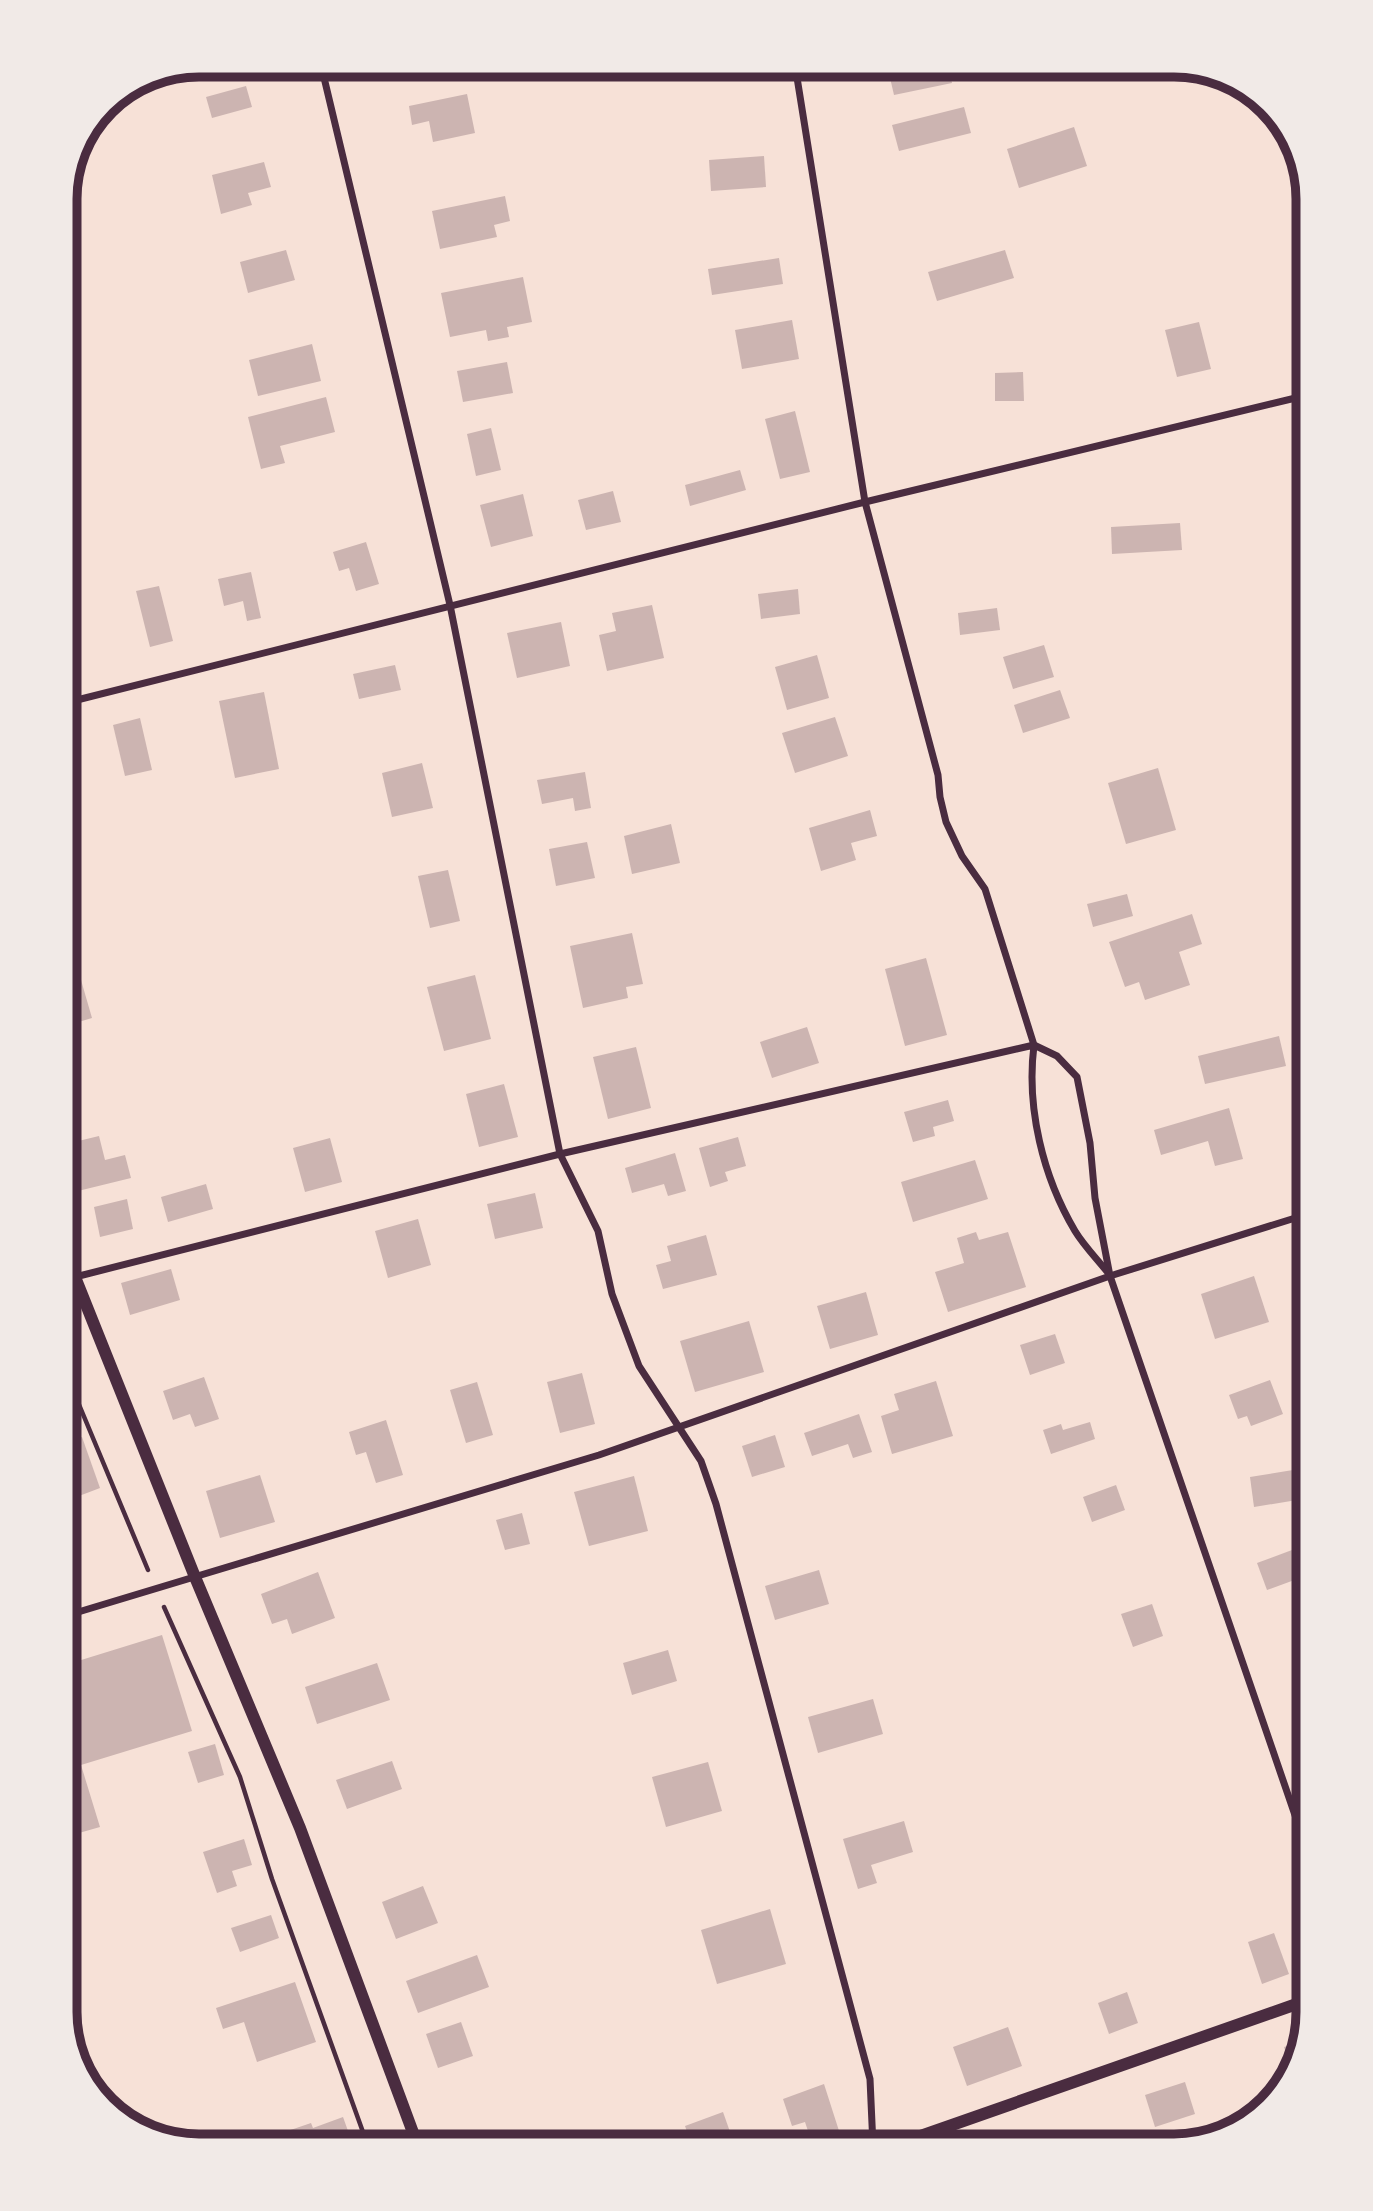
<svg xmlns="http://www.w3.org/2000/svg" width="1373" height="2211" viewBox="0 0 1373 2211" font-family="Mulish,sans-serif">
<style>
.building{fill:#ccb4b1}
.lines{fill:none;stroke-linecap:round;stroke-linejoin:round}
.path{stroke:#4a2c40;stroke-width:4.5}
.minor{stroke:#4a2c40;stroke-width:7}
.tertiary{stroke:#4a2c40;stroke-width:12}
.rim{fill:none;stroke:#4a2c40;stroke-width:9}
</style>
<rect width="100%" height="100%" fill="#f7e1d7"/>
<g class="building">
<polygon points="887,65 948,65 952,83 894,95"/>
<polygon points="246,86 252,107 212,118 206,97"/>
<polygon points="467,94 475,133 433,142 429,121 412,125 409,106"/>
<polygon points="964,107 971,133 899,151 892,125"/>
<polygon points="1074,127 1087,166 1019,188 1007,149"/>
<polygon points="764,156 766,187 711,191 709,160"/>
<polygon points="264,162 271,187 248,193 252,205 221,214 212,175"/>
<polygon points="505,196 510,221 494,225 497,237 440,249 432,211"/>
<polygon points="286,250 295,280 248,293 240,262"/>
<polygon points="1005,250 1014,278 937,301 928,272"/>
<polygon points="779,258 783,284 712,295 708,269"/>
<polygon points="523,277 532,322 507,327 509,337 488,341 486,330 450,337 441,293"/>
<polygon points="792,320 799,359 742,369 735,330"/>
<polygon points="1199,322 1211,369 1177,377 1165,330"/>
<polygon points="312,344 321,381 258,396 249,360"/>
<polygon points="507,362 513,393 463,402 457,371"/>
<polygon points="1023,372 1024,401 995,401 995,373"/>
<polygon points="326,397 335,432 280,446 285,463 261,469 248,417"/>
<polygon points="795,411 810,472 780,479 765,419"/>
<polygon points="491,428 501,470 476,476 467,434"/>
<polygon points="740,470 746,490 690,506 685,485"/>
<polygon points="613,491 621,522 586,530 578,500"/>
<polygon points="523,494 533,536 491,547 480,505"/>
<polygon points="1180,523 1182,550 1112,554 1111,527"/>
<polygon points="366,542 379,584 356,591 349,568 339,571 333,552"/>
<polygon points="251,572 261,618 247,621 243,601 224,606 218,579"/>
<polygon points="159,586 173,641 150,647 136,591"/>
<polygon points="798,589 800,614 761,619 758,594"/>
<polygon points="652,605 664,658 607,671 599,635 616,631 612,613"/>
<polygon points="997,608 1000,630 960,635 958,613"/>
<polygon points="71,618 79,657 65,660 65,619"/>
<polygon points="561,622 570,666 517,678 507,633"/>
<polygon points="1044,645 1054,677 1013,689 1003,657"/>
<polygon points="817,655 829,698 787,710 775,667"/>
<polygon points="395,665 401,690 359,699 353,674"/>
<polygon points="1060,690 1070,718 1023,733 1014,705"/>
<polygon points="264,692 279,769 235,778 219,701"/>
<polygon points="835,717 848,756 795,773 782,733"/>
<polygon points="140,718 152,770 125,776 113,725"/>
<polygon points="422,763 433,808 392,817 382,773"/>
<polygon points="1158,768 1176,830 1126,844 1108,783"/>
<polygon points="585,772 591,808 575,811 573,798 542,804 537,780"/>
<polygon points="870,810 877,836 851,843 856,860 821,871 809,828"/>
<polygon points="671,824 680,863 632,874 624,836"/>
<polygon points="587,842 595,878 556,886 549,849"/>
<polygon points="448,870 460,921 430,928 418,876"/>
<polygon points="1127,894 1133,916 1093,927 1087,904"/>
<polygon points="1192,914 1202,944 1179,952 1190,985 1145,1000 1139,982 1125,987 1109,942"/>
<polygon points="632,933 643,984 626,987 628,998 583,1008 570,946"/>
<polygon points="65,945 73,972 65,974"/>
<polygon points="926,958 947,1035 905,1046 885,969"/>
<polygon points="475,975 491,1039 444,1051 427,987"/>
<polygon points="81,980 92,1018 65,1026 65,984"/>
<polygon points="807,1027 819,1063 772,1078 760,1042"/>
<polygon points="1279,1036 1286,1066 1205,1084 1198,1056"/>
<polygon points="636,1047 651,1108 608,1119 593,1057"/>
<polygon points="504,1084 518,1137 479,1147 466,1094"/>
<polygon points="948,1100 954,1121 933,1127 935,1136 913,1142 904,1112"/>
<polygon points="1229,1108 1243,1159 1215,1166 1208,1141 1161,1155 1154,1130"/>
<polygon points="99,1136 105,1160 125,1155 131,1178 78,1191 66,1144"/>
<polygon points="738,1137 746,1166 725,1172 728,1181 710,1187 699,1148"/>
<polygon points="330,1138 342,1182 305,1192 293,1148"/>
<polygon points="675,1153 686,1191 668,1196 664,1184 632,1193 625,1168"/>
<polygon points="975,1160 988,1199 913,1222 901,1182"/>
<polygon points="206,1184 213,1209 168,1222 161,1197"/>
<polygon points="535,1193 543,1228 495,1239 487,1204"/>
<polygon points="127,1199 133,1229 100,1237 94,1207"/>
<polygon points="418,1219 431,1265 388,1278 375,1231"/>
<polygon points="976,1232 979,1240 1008,1232 1026,1287 948,1312 935,1272 964,1263 957,1238"/>
<polygon points="706,1235 717,1275 663,1289 656,1265 671,1261 667,1246"/>
<polygon points="171,1269 180,1300 130,1315 121,1283"/>
<polygon points="1254,1276 1269,1322 1215,1339 1201,1294"/>
<polygon points="866,1292 878,1335 830,1349 817,1306"/>
<polygon points="749,1321 764,1372 695,1392 680,1341"/>
<polygon points="1055,1334 1065,1363 1030,1375 1020,1345"/>
<polygon points="582,1373 595,1424 560,1433 547,1382"/>
<polygon points="204,1377 219,1419 195,1427 190,1414 173,1420 163,1391"/>
<polygon points="1270,1380 1283,1414 1251,1426 1247,1416 1238,1419 1229,1395"/>
<polygon points="936,1381 953,1436 892,1454 881,1416 899,1410 894,1394"/>
<polygon points="477,1382 493,1435 466,1443 450,1390"/>
<polygon points="859,1414 872,1452 853,1458 848,1444 812,1456 804,1433"/>
<polygon points="386,1420 403,1475 376,1483 366,1452 356,1455 349,1432"/>
<polygon points="1090,1422 1095,1439 1051,1454 1043,1430 1061,1424 1063,1430"/>
<polygon points="775,1435 785,1467 752,1477 742,1446"/>
<polygon points="82,1437 100,1488 79,1496 65,1456 65,1443"/>
<polygon points="1293,1470 1297,1500 1254,1507 1250,1477"/>
<polygon points="260,1475 275,1522 220,1538 206,1491"/>
<polygon points="634,1476 648,1531 589,1546 574,1492"/>
<polygon points="1116,1485 1125,1510 1092,1522 1083,1497"/>
<polygon points="522,1513 530,1544 505,1550 496,1520"/>
<polygon points="1308,1544 1308,1575 1267,1590 1257,1563"/>
<polygon points="819,1570 829,1604 775,1620 765,1586"/>
<polygon points="318,1572 335,1618 292,1634 287,1619 272,1624 261,1594"/>
<polygon points="1152,1604 1163,1636 1133,1647 1121,1614"/>
<polygon points="162,1635 192,1731 81,1765 100,1827 65,1837 65,1665"/>
<polygon points="668,1650 677,1681 632,1695 623,1663"/>
<polygon points="377,1663 390,1700 317,1724 305,1687"/>
<polygon points="873,1699 883,1734 818,1753 808,1717"/>
<polygon points="1308,1708 1308,1745 1297,1713"/>
<polygon points="215,1744 224,1775 198,1783 188,1752"/>
<polygon points="392,1761 402,1789 347,1809 336,1780"/>
<polygon points="708,1762 722,1811 666,1827 652,1777"/>
<polygon points="904,1821 913,1852 871,1865 877,1883 858,1889 843,1839"/>
<polygon points="244,1839 252,1865 232,1871 237,1886 217,1893 203,1852"/>
<polygon points="423,1886 438,1923 396,1939 382,1902"/>
<polygon points="770,1909 786,1964 717,1984 701,1930"/>
<polygon points="271,1915 279,1938 240,1952 231,1928"/>
<polygon points="1274,1933 1289,1974 1262,1984 1248,1942"/>
<polygon points="477,1955 489,1987 418,2013 406,1981"/>
<polygon points="295,1982 316,2042 257,2062 244,2022 223,2029 216,2008"/>
<polygon points="1127,1992 1138,2023 1109,2034 1098,2003"/>
<polygon points="461,2022 473,2056 438,2068 426,2034"/>
<polygon points="1008,2027 1022,2066 967,2086 953,2047"/>
<polygon points="1300,2042 1292,2073 1284,2047"/>
<polygon points="1185,2082 1195,2114 1155,2127 1145,2095"/>
<polygon points="824,2084 840,2134 812,2143 805,2122 792,2126 783,2099"/>
<polygon points="723,2112 735,2146 692,2146 685,2126"/>
<polygon points="343,2117 352,2142 340,2146 269,2146 267,2138 311,2123 313,2128"/>
<polygon points="503,2135 507,2146 473,2146"/>
</g>
<g class="lines">
<g class="path">
<polyline points="65,1371 148,1570"/>
<polyline points="164,1607 240,1777 272,1879 368,2146"/>
</g>
<g class="minor">
<polyline points="321,65 450,605 560,1154 598,1231 612,1294 639,1366 701,1461 716,1504 870,2079 873,2146"/>
<polyline points="795,65 865,502 938,775 940,797 946,822 962,856 985,889 1034,1045 1057,1056 1077,1077 1090,1143 1095,1198 1110,1276 1308,1853"/>
<polyline points="65,703 865,502 1308,395"/>
<path d="M75,1277L560,1154L1034,1045C1026,1108 1043,1177 1075,1231C1084,1246 1098,1260 1109,1274"/>
<polyline points="65,1616 599,1455 1110,1276 1308,1214"/>
</g>
<g class="tertiary">
<polyline points="65,1252 195,1577 300,1828 418,2146"/>
<polyline points="892,2146 1308,2000"/>
</g>
</g>
<path d="M0 0H1373V2211H0ZM199 77H1174A122 122 0 0 1 1296 199V2012A122 122 0 0 1 1174 2134H199A122 122 0 0 1 77 2012V199A122 122 0 0 1 199 77Z" fill="#f1eae7" fill-rule="evenodd"/>
<path class="rim" d="M199 77H1174A122 122 0 0 1 1296 199V2012A122 122 0 0 1 1174 2134H199A122 122 0 0 1 77 2012V199A122 122 0 0 1 199 77Z"/>
</svg>
